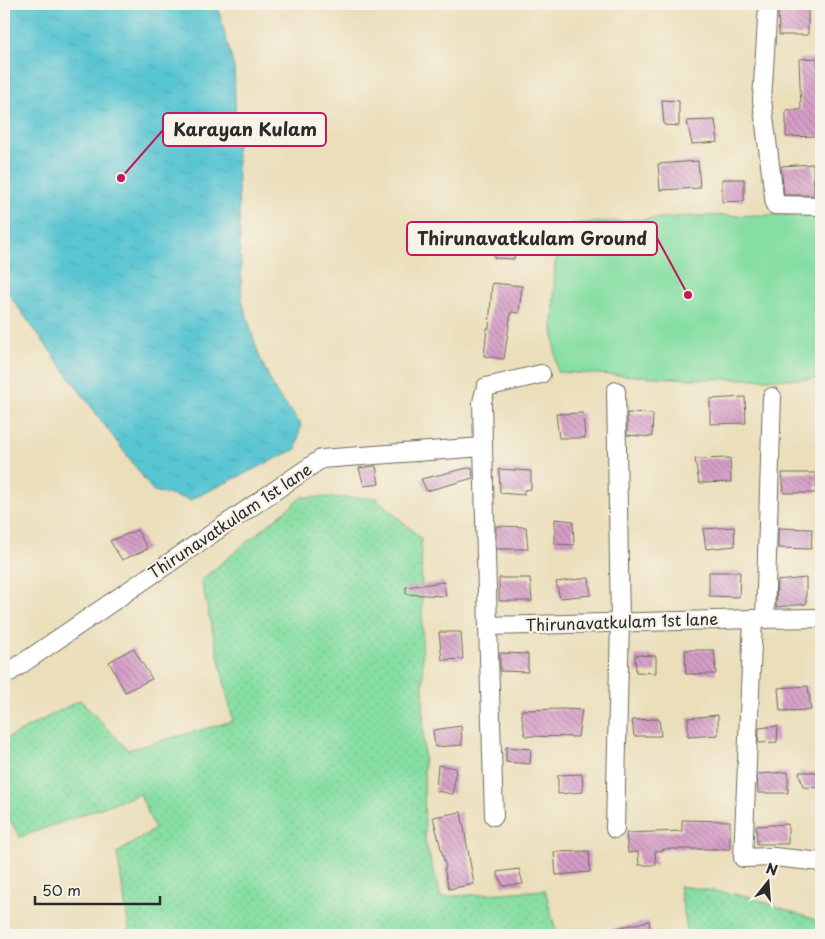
<svg xmlns="http://www.w3.org/2000/svg" width="825" height="939" viewBox="0 0 825 939" font-family="'Playpen Sans',sans-serif">
<style>
.grass{fill:url(#grass-dots);stroke:#588467}
.green{fill:#85dea3;stroke:#588467}
.water{fill:url(#water-ripples);stroke:#42787e}
.building{fill:url(#building-back-hatch)}
.lines{fill:none;stroke-linecap:round;stroke-linejoin:round}
.minor-casing{stroke:#6e6a5d;stroke-width:20}
.minor{stroke:#fff;stroke-width:18}
.labels{text-anchor:middle;stroke-width:4.5;stroke-linejoin:round;paint-order:stroke}
.street-label{font-size:16px;fill:#2b2b2b;stroke:#f7f3e8}
.leader{fill:none;stroke:#c2185b;stroke-width:2}
.callout-dot{fill:#c2185b;stroke:#f7f3e8;stroke-width:2}
.callout{fill:#f7f3e8;stroke:#c2185b;stroke-width:2}
.callout-label{font-size:18px;text-anchor:middle;font-weight:bold;fill:#2b2b2b}
</style>
<defs>
<pattern id="grass-dots" width="8" height="8" patternUnits="userSpaceOnUse" patternTransform="scale(1.25)"><rect width="8" height="8" fill="#85dea3"/><path d="M2 2h.1M6 6h.1" fill="none" stroke="#73bf8c" stroke-width="1.8" stroke-linecap="round"/></pattern>
<pattern id="water-ripples" width="26" height="14" patternUnits="userSpaceOnUse" patternTransform="scale(1.25)"><rect width="26" height="14" fill="#59c5d2"/><path d="M2 4q2-2 4 0t4 0M15 11q2-2 4 0t4 0" fill="none" stroke="#4ea9b4"/></pattern>
<pattern id="building-back-hatch" width="6" height="6" patternUnits="userSpaceOnUse" patternTransform="scale(1.25)"><rect width="6" height="6" fill="#d69ec8"/><path d="M-1 5l2 2M0 0l6 6M5-1l2 2" fill="none" stroke="#ae81a3"/></pattern>
</defs>
<rect width="100%" height="100%" fill="#f7f3e8"/>
<filter id="ink" filterUnits="userSpaceOnUse"><feTurbulence type="fractalNoise" baseFrequency=".02" numOctaves="2"/><feDisplacementMap in="SourceGraphic" scale="10" xChannelSelector="R" yChannelSelector="G"/><feConvolveMatrix kernelMatrix="1 2 1 2 8 2 1 2 1" color-interpolation-filters="sRGB"/></filter>
<filter id="wash" filterUnits="userSpaceOnUse"><feTurbulence type="fractalNoise" baseFrequency=".0096" numOctaves="4" result="noise"/><feDisplacementMap in="SourceGraphic" scale="20" xChannelSelector="R" yChannelSelector="G"/><feGaussianBlur stdDeviation="1.12" result="paint"/><feColorMatrix in="noise" values="0 0 0 0 0 0 0 0 0 0 0 0 0 0 0 0 0 1.4 0 .05"/><feComposite in="paint" operator="in"/></filter>
<g filter="url(#wash)">
<rect width="100%" height="100%" fill="#ebdfbb"/>
<g class="grass">
<polygon points="302,497 376,498 421,538 425,841 441,897 545,890 557,935 130,935 117,853 155,829 140,794 20,837 4,810 4,740 80,700 128,750 233,721 201,580"/>
<polygon points="679,886 747,896 821,922 821,935 688,935"/>
</g>
<polygon class="green" points="781,215 821,216 821,379 694,379 557,372 553,327 555,263 563,240 573,224 692,216"/>
<polygon class="water" points="4,4 217,4 234,68 242,300 259,356 277,394 301,424 296,449 190,500 153,491 4,288"/>
<g id="blocks">
<g class="building">
<polygon points="808,9 808,35 779,35 778,10"/>
<polygon points="817,58 820,110 821,110 821,136 786,137 786,110 801,110 799,59"/>
<polygon points="662,100 679,101 679,126 664,125"/>
<polygon points="715,120 718,142 692,144 687,121"/>
<polygon points="698,161 700,188 660,190 658,164"/>
<polygon points="813,164 814,195 784,195 781,166"/>
<polygon points="722,179 744,179 744,201 722,202"/>
<polygon points="497,230 519,231 514,259 494,258"/>
<polygon points="492,283 522,286 519,313 511,312 504,359 484,356 487,328 489,328"/>
<polygon points="745,397 746,423 710,424 710,399"/>
<polygon points="583,413 585,438 559,438 556,414"/>
<polygon points="627,413 653,414 652,437 627,435"/>
<polygon points="730,458 731,482 699,483 695,459"/>
<polygon points="376,466 379,484 364,486 359,468"/>
<polygon points="472,467 473,478 427,491 421,479"/>
<polygon points="499,469 531,471 531,489 524,490 524,495 500,493"/>
<polygon points="782,473 816,473 816,493 784,493"/>
<polygon points="555,519 573,521 574,545 555,544"/>
<polygon points="496,526 526,527 528,549 496,549"/>
<polygon points="734,527 735,546 706,549 703,529"/>
<polygon points="778,528 812,529 811,549 778,548"/>
<polygon points="137,530 148,549 122,560 110,541"/>
<polygon points="709,572 740,572 739,597 709,596"/>
<polygon points="499,578 530,578 532,601 499,601"/>
<polygon points="589,578 591,595 560,598 556,582"/>
<polygon points="806,578 806,604 776,607 777,581"/>
<polygon points="444,582 446,596 406,594 406,587"/>
<polygon points="439,632 461,632 463,659 442,660"/>
<polygon points="133,648 152,679 125,692 109,662"/>
<polygon points="685,650 714,650 716,674 686,674"/>
<polygon points="500,653 528,654 528,672 500,671"/>
<polygon points="635,655 656,656 656,673 636,672"/>
<polygon points="808,686 811,710 780,711 778,688"/>
<polygon points="563,709 582,710 578,737 525,736 521,710"/>
<polygon points="718,715 718,735 688,737 688,718"/>
<polygon points="659,719 661,736 634,736 632,720"/>
<polygon points="461,726 462,745 435,747 433,730"/>
<polygon points="778,726 777,742 758,743 759,728"/>
<polygon points="506,747 531,749 530,764 506,762"/>
<polygon points="438,765 456,768 453,794 436,791"/>
<polygon points="788,772 788,793 758,793 757,774"/>
<polygon points="799,772 821,772 821,788 803,787"/>
<polygon points="582,774 583,792 558,794 558,775"/>
<polygon points="461,812 474,884 449,889 444,868 446,868 433,817"/>
<polygon points="682,820 730,821 730,849 663,849 663,851 655,851 656,865 639,865 638,852 628,853 626,833 682,831"/>
<polygon points="788,824 788,844 757,844 756,826"/>
<polygon points="589,851 590,872 556,875 554,852"/>
<polygon points="519,869 523,884 503,886 497,872"/>
<polygon points="649,921 651,935 612,935 612,929"/>
</g>
</g>
</g>
<g filter="url(#ink)">
<use href="#blocks" fill-opacity="0" stroke="#6e6a5d" stroke-width="1"/>
<g class="lines">
<g class="minor-casing">
<g id="minor">
<polyline points="768,4 762,100 775,205 821,206"/>
<polyline points="483,447 482,402 486,387 541,374"/>
<polyline points="753,619 743,858 774,857 821,862"/>
<polyline points="765,619 772,397"/>
<polyline points="488,626 494,816"/>
<polyline points="4,676 321,459 483,447 488,626 753,619 821,618"/>
<polyline points="615,829 620,622 616,391"/>
</g>
</g>
<use href="#minor" class="minor"/>
</g>
</g>
<g class="labels">
<g class="street-label">
<text transform="translate(230 521) rotate(-34)" y="6">Thirunavatkulam 1st lane</text>
<text transform="translate(622 622) rotate(-2)" y="6">Thirunavatkulam 1st lane</text>
</g>
</g>
<path class="leader" d="M121 178L163 130M688 295L657 238"/>
<g class="callout-dot">
<circle cx="121" cy="178" r="5"/>
<circle cx="688" cy="295" r="5"/>
</g>
<g class="callout">
<rect x="163" y="113" width="163" height="33" rx="5"/>
<rect x="407" y="222" width="250" height="33" rx="5"/>
</g>
<g class="callout-label">
<text x="245" y="136">Karayan Kulam</text>
<text x="532" y="245">Thirunavatkulam Ground</text>
</g>
<rect width="825" height="939" fill="none" stroke="#f7f3e8" stroke-width="20"/>
<g transform="translate(768 882) rotate(17)" stroke="#f7f3e8" stroke-width="4" paint-order="stroke">
<path d="M0-4L9 19L0 12L-9 19Z" fill="#2b2b2b"/>
<text y="-8" font-size="14" font-weight="bold" text-anchor="middle" fill="#2b2b2b">N</text>
</g>
<path d="M35 896v8h125v-8" fill="none" stroke="#2b2b2b" stroke-width="2.5"/>
<text x="42" y="896" font-size="15" fill="#2b2b2b" stroke="#f7f3e8" stroke-width="4" paint-order="stroke">50 m</text>
</svg>
